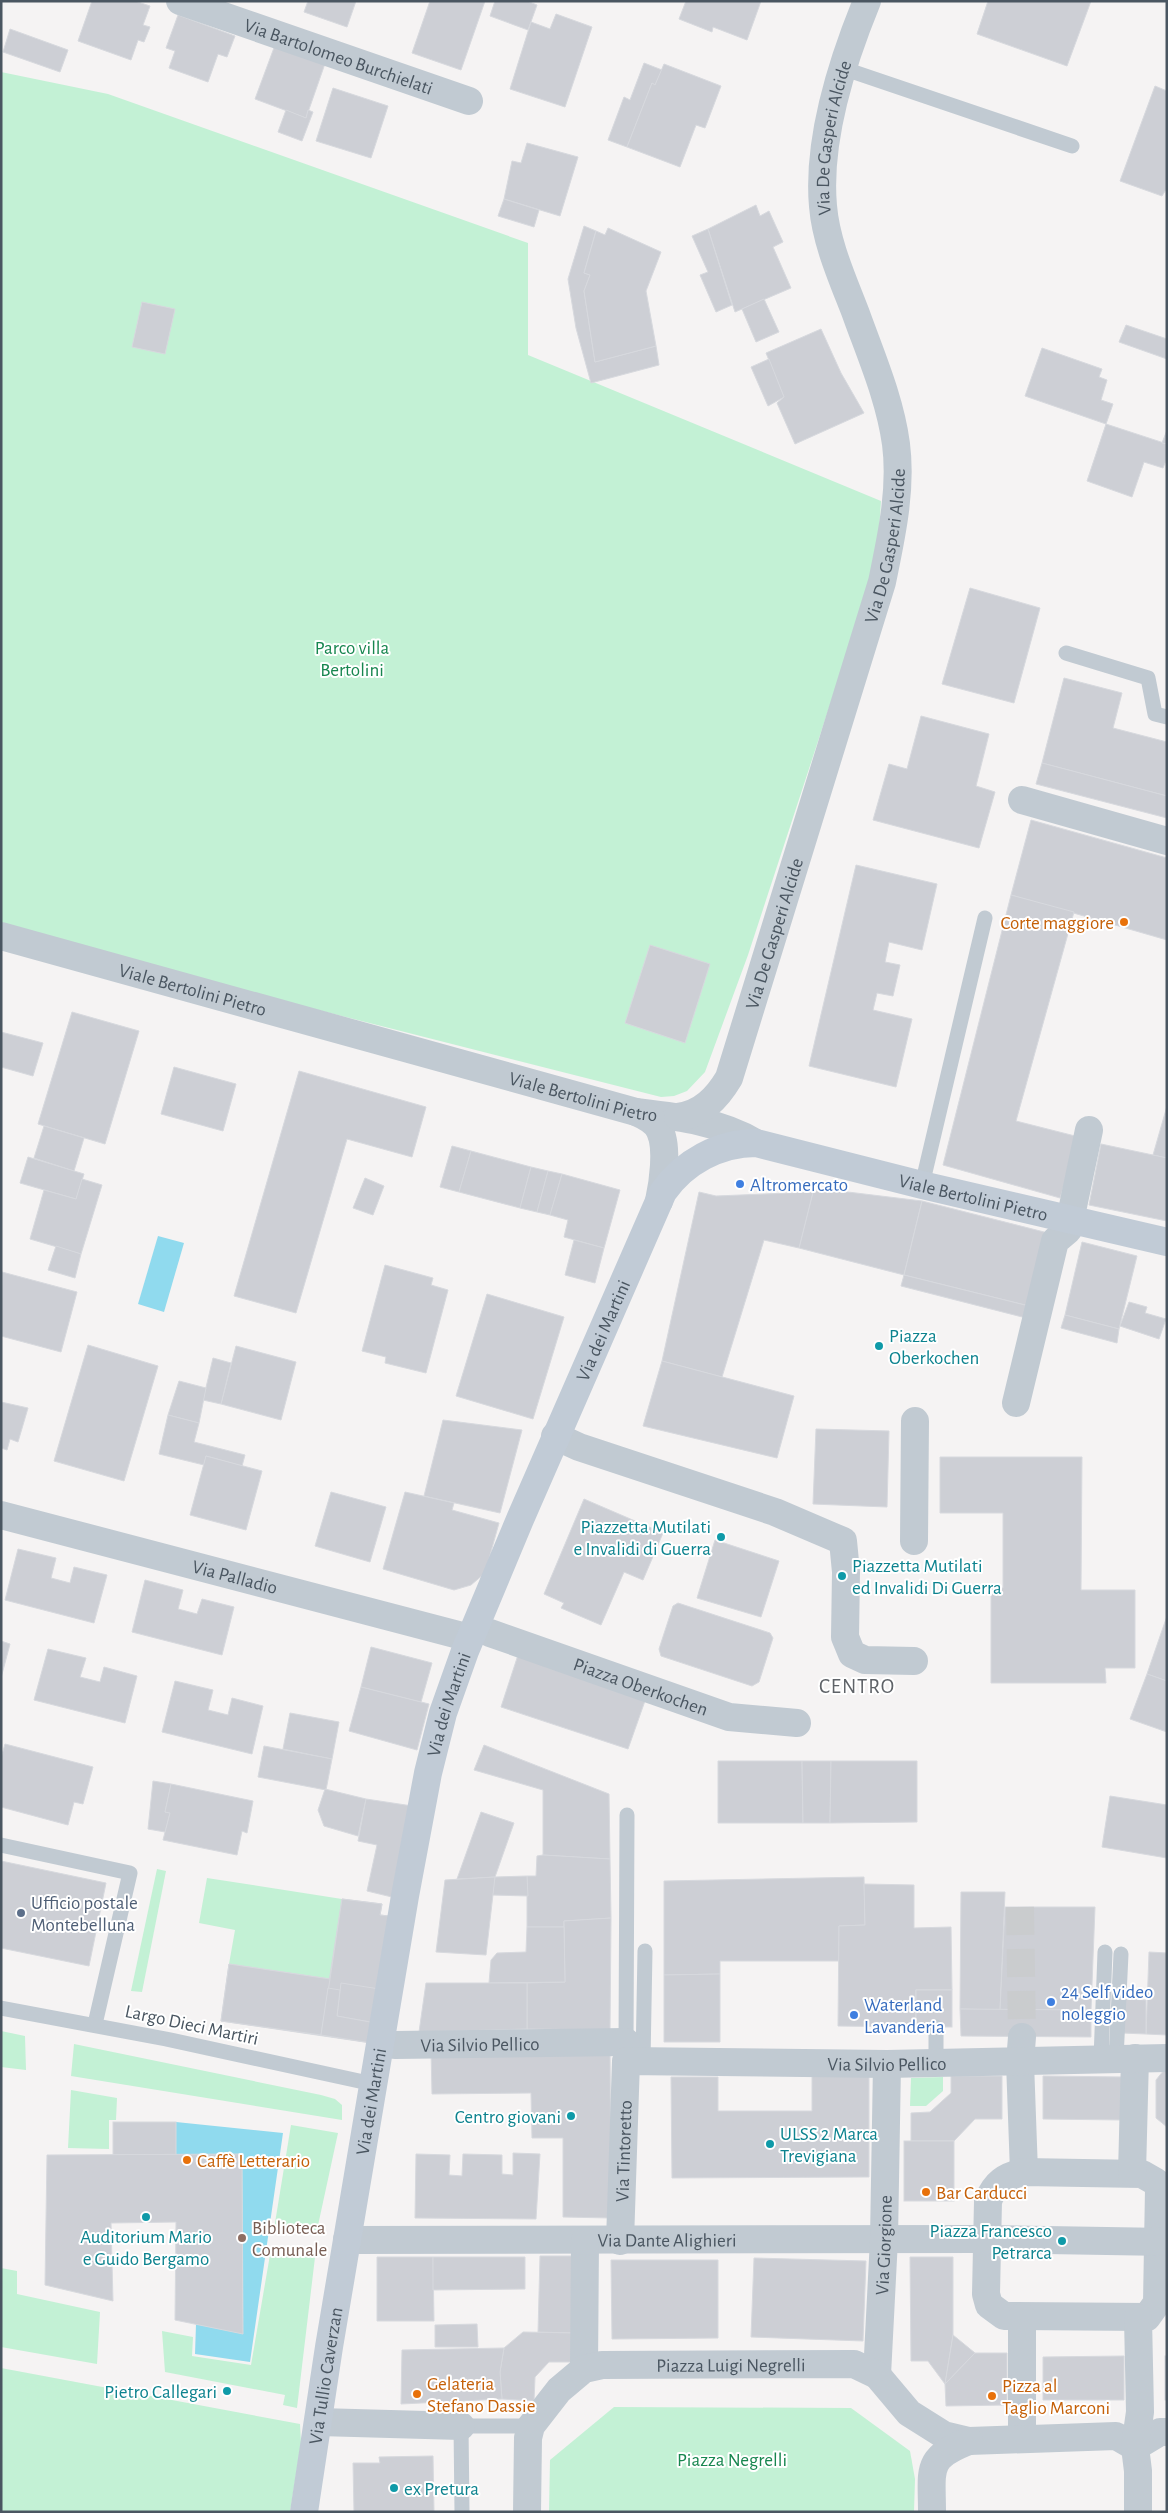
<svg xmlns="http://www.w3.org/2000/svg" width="1168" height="2513" viewBox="0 0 1168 2513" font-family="'Alegreya Sans',sans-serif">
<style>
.green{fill:#c3f1d5}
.water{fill:#90daee}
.building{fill:#cdcfd5;stroke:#d7d9de}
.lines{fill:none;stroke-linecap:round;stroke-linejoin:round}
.street-tunnel{stroke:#caccce;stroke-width:28;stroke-dasharray:28 14;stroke-linecap:butt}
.lane{stroke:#c1cad2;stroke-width:15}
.street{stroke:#c1cad2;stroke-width:28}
.secondary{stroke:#c1cbd6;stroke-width:28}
.food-dot{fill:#e8710a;stroke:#fff;stroke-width:2}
.shop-dot{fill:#3f7fe0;stroke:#fff;stroke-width:2}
.culture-dot{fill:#0f9aa8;stroke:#fff;stroke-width:2}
.service-dot{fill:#5c6f8a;stroke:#fff;stroke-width:2}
.education-dot{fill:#8d6e63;stroke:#fff;stroke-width:2}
.labels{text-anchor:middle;stroke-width:4;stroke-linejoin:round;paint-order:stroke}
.street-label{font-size:19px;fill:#4a5661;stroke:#fff}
.park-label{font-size:19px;fill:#17864f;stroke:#fff}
.food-label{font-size:19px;fill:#c56008;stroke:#fff;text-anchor:start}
.shop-label{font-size:19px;fill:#366cbe;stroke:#fff;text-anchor:start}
.culture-label{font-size:19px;fill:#0d838f;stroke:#fff;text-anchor:start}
.service-label{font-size:19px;fill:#4e5e75;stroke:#fff;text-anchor:start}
.education-label{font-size:19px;fill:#785e54;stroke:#fff;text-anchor:start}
.quarter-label{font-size:21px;letter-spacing:1px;fill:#5f6368;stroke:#fff}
</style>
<rect width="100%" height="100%" fill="#f5f3f3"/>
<g class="green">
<polygon points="1,72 108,94 528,243 528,355 881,501 878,546 861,610 748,955 705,1072 687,1091 674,1096 661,1097 133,963 1,923"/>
<polygon points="157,1869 166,1871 142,1992 131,1991"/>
<polygon points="207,1878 342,1899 330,1979 229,1964 235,1930 199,1923"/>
<polygon points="1,2031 25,2036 26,2070 1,2067"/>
<polygon points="74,2044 321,2095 335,2099 342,2105 342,2120 71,2076"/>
<polygon points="943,2077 943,2091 926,2106 910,2106 911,2078"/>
<polygon points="71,2090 117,2098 116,2120 109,2120 109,2149 68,2148"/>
<polygon points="291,2125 338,2133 317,2230 274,2229"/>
<polygon points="271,2249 316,2249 297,2408 283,2405 285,2395 165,2372 162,2331 193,2337 192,2356 251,2365"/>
<polygon points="1,2268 17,2271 17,2294 100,2312 97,2364 1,2347"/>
<polygon points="1,2368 300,2424 301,2443 290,2512 1,2512"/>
<polygon points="614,2407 851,2408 910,2451 915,2479 914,2512 549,2512 550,2460"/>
</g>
<g class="water">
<polygon points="158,1236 184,1243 164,1312 138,1304"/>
<polygon points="176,2122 283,2133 250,2362 195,2354 196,2324 243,2333 242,2155 176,2155"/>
</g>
<g class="building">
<polygon points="92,1 135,1 150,6 143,25 150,27 144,42 138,40 131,60 78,41"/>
<polygon points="308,1 356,1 347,27 304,12"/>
<polygon points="430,1 485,1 461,70 412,53"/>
<polygon points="495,1 527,1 537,5 528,30 490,16"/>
<polygon points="686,1 761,1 747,40 713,27 712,32 679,19"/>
<polygon points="988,1 1091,1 1067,66 977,34"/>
<polygon points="556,14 592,27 565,107 510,89 531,22 550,29"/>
<polygon points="178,15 235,36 227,57 218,54 208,82 169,68 175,51 166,48"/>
<polygon points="10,29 68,50 60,72 3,52"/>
<polygon points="278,37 328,55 306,118 255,99"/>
<polygon points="644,63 662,70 655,85 652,83 627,147 608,140 624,97 630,100"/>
<polygon points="664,64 721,86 705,128 696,125 680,167 627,147 652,83 655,85"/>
<polygon points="1155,86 1167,91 1167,188 1162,196 1120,181"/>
<polygon points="333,88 388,106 371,158 316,141"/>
<polygon points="286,110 306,118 308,110 313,112 302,141 278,132"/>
<polygon points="527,143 578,157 560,216 504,199 512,161 521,163"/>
<polygon points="504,199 539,210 534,227 498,216"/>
<polygon points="756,205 760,216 769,211 783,242 773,247 791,288 735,312 708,229"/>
<polygon points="584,226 596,231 584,273 590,275 584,291 595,362 656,346 659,365 591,383 576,328 568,279"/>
<polygon points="608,228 661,252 646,291 656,346 595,362 584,291 590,275 584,273 596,231 605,235"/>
<polygon points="708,229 732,305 716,312 700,275 708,272 692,236"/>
<polygon points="764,299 779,332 756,342 742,309"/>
<polygon points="142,302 175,309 165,354 132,347"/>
<polygon points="1126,325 1167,339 1167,359 1119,342"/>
<polygon points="821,329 841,373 864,413 795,444 777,403 784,397 766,353"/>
<polygon points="1042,348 1102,369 1099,377 1107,380 1101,400 1113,404 1106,424 1025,396"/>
<polygon points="769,359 784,397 768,406 751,367"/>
<polygon points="1106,424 1167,444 1167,458 1163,468 1144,462 1132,497 1087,481"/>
<polygon points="1167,430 1167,444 1162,443"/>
<polygon points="970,588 1040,608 1014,703 942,684"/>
<polygon points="1064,678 1122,693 1113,728 1167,742 1167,796 1042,763"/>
<polygon points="921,716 989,734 976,786 995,792 979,848 873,820 889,764 907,769"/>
<polygon points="1042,763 1167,796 1167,818 1036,784"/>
<polygon points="1031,820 1167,858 1167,940 1011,895"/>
<polygon points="856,865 937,884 922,950 889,942 885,962 900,965 893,996 877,993 873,1010 912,1019 896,1087 809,1066"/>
<polygon points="1011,895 1074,912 1016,1121 1079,1137 1060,1198 943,1165"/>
<polygon points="650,945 710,964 685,1043 625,1023"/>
<polygon points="72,1012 139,1031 105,1144 38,1124"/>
<polygon points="1,1032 43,1043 33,1076 1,1067"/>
<polygon points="174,1067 236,1084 223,1131 161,1114"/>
<polygon points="299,1071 426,1107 412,1157 347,1139 296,1313 234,1296"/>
<polygon points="1167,1106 1167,1158 1153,1155"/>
<polygon points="44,1126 84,1138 74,1171 34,1158"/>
<polygon points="1101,1144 1167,1158 1167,1221 1089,1205"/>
<polygon points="452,1146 471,1151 459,1192 440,1187"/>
<polygon points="471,1151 531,1167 520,1208 459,1192"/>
<polygon points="28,1157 84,1174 76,1199 20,1183"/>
<polygon points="531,1167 548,1171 537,1212 520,1208"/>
<polygon points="548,1171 562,1174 550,1215 537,1212"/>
<polygon points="562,1174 620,1190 604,1248 564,1237 568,1220 550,1215"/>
<polygon points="365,1178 384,1186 373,1215 353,1208"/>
<polygon points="82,1179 102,1185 81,1254 30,1239 44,1190 76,1199"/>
<polygon points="823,1189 922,1201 904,1275 799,1248 813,1192"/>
<polygon points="699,1192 716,1196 813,1192 799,1248 764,1240 722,1377 662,1361"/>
<polygon points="922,1201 1052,1234 1033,1307 904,1275"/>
<polygon points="574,1240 604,1248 595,1283 565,1275"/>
<polygon points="1082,1242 1137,1256 1119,1329 1065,1315"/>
<polygon points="56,1246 81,1254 75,1278 48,1270"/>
<polygon points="385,1265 433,1278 431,1285 448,1290 426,1373 385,1363 386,1357 362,1351"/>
<polygon points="2,1272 77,1292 61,1352 1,1336"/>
<polygon points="904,1275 1033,1307 1030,1319 901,1286"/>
<polygon points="487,1294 564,1317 533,1419 456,1396"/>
<polygon points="1129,1302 1147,1307 1145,1313 1166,1319 1159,1339 1120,1326"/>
<polygon points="1065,1315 1119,1329 1117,1343 1061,1328"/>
<polygon points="88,1345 158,1366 124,1481 54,1461"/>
<polygon points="236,1346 296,1362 281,1420 221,1404"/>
<polygon points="213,1358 231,1363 221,1404 203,1400"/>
<polygon points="662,1361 794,1396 777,1458 643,1426"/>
<polygon points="179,1381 206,1388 199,1423 168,1415"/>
<polygon points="1,1402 28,1408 18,1442 10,1439 7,1450 1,1448"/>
<polygon points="168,1415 199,1423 194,1442 245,1455 242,1466 206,1456 204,1465 159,1454"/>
<polygon points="443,1420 522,1430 500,1513 424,1496"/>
<polygon points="816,1429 889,1431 887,1507 813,1504"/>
<polygon points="206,1456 262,1471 246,1530 190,1515"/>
<polygon points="940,1457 1082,1457 1081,1590 1135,1590 1135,1668 1105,1668 1106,1683 991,1683 991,1587 1003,1588 1003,1513 940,1513"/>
<polygon points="331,1492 386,1507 370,1562 315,1546"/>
<polygon points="405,1492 454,1503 452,1510 499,1523 485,1573 471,1585 454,1590 383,1569"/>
<polygon points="584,1499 663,1533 643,1580 624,1572 601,1625 561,1608 564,1603 544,1594"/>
<polygon points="715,1540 779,1561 761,1617 697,1598"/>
<polygon points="18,1549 56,1558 51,1578 70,1583 74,1567 107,1575 94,1623 5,1600"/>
<polygon points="145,1580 183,1590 178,1609 197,1614 202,1599 234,1607 222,1655 132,1632"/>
<polygon points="678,1603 770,1633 773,1638 759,1682 752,1686 661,1656 659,1649 673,1606"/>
<polygon points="1167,1616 1167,1681 1147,1674"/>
<polygon points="1,1641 10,1644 1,1678"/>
<polygon points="371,1647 432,1663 421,1702 361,1687"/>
<polygon points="48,1649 86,1658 80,1677 100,1682 104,1667 137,1676 125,1723 34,1700"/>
<polygon points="518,1655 646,1698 628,1749 501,1707"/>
<polygon points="1147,1674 1167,1681 1167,1732 1130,1719"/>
<polygon points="175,1681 213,1690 208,1710 228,1715 232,1698 263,1706 252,1754 162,1732"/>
<polygon points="361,1687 429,1704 417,1750 349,1731"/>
<polygon points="290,1713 339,1722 332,1759 283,1749"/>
<polygon points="5,1744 93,1767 83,1804 74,1802 68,1825 1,1807 1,1758"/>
<polygon points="484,1745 609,1794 610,1859 543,1855 543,1790 474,1770"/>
<polygon points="264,1746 332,1759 326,1790 258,1777"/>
<polygon points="718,1761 802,1761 803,1823 718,1823"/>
<polygon points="802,1761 831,1761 830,1823 803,1823"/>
<polygon points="831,1761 917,1761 917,1822 830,1823"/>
<polygon points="153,1781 171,1784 165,1812 170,1813 165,1832 148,1829"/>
<polygon points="171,1784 253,1801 247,1833 242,1831 237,1855 163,1840 170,1813 165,1812"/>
<polygon points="325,1789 366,1799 358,1836 324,1826 318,1810"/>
<polygon points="1110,1796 1167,1805 1167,1858 1102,1847"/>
<polygon points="366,1799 419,1807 396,1898 367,1891 377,1845 358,1841"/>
<polygon points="481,1812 514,1823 495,1877 457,1879"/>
<polygon points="543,1855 610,1859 611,1918 564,1921 564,1927 527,1927 527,1876 536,1876 537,1856"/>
<polygon points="1,1861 106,1883 89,1966 1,1948"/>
<polygon points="527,1876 528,1896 491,1895 495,1877"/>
<polygon points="495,1877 486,1955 436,1952 445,1880"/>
<polygon points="864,1877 865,1925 839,1926 839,1961 720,1961 720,1974 664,1975 664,1881"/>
<polygon points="864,1884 914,1885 914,1928 951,1927 952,1990 916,1990 916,2027 838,2026 839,1926 865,1925"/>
<polygon points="961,1892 1005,1892 1000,2010 960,2009"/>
<polygon points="342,1899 382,1904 380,1915 397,1917 386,1990 341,1983 340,1990 328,1988"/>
<polygon points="342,1899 382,1904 380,1915 397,1917 378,2044 221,2021 229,1964 330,1979"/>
<polygon points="1005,1907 1095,1907 1091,2010 1000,2010"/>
<polygon points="611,1918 610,2030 527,2029 527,1983 565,1982 564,1921"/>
<polygon points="527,1927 564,1927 565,1982 489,1983 491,1960 497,1953 526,1952"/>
<polygon points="1149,1952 1167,1953 1167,2035 1146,2034"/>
<polygon points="229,1964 330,1979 321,2035 221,2021"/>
<polygon points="720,1974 720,2042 664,2042 664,1975"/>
<polygon points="341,1983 386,1990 381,2024 337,2016"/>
<polygon points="426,1983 527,1983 527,2029 419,2032"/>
<polygon points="328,1988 340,1990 337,2016 381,2024 378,2044 321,2035"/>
<rect x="916" y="1990" width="36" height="37"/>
<polygon points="1124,1999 1146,2000 1146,2034 1122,2033"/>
<polygon points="960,2009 1091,2010 1091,2037 961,2036"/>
<polygon points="431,2049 610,2049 611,2218 563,2217 563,2138 532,2138 531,2093 432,2094"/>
<polygon points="1164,2070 1167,2071 1167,2127 1156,2118 1156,2080"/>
<polygon points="812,2076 869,2076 869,2177 672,2178 671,2077 718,2077 718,2111 812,2111"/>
<polygon points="951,2076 1002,2076 1002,2119 975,2119 954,2141 911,2141 911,2113 930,2112 951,2093"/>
<polygon points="1043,2076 1123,2077 1123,2120 1043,2119"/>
<rect x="113" y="2122" width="63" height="33"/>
<rect x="904" y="2141" width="50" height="60"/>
<polygon points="513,2153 540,2154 536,2219 415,2218 416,2154 450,2155 449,2175 462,2176 463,2154 502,2155 502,2174 513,2175"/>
<polygon points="242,2154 243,2334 175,2320 176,2222 111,2223 113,2301 45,2285 47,2155"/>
<polygon points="540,2256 575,2256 573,2333 538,2332"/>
<polygon points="377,2257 433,2257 434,2321 377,2321"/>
<polygon points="433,2257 525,2257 525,2289 433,2290"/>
<polygon points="910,2257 953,2257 953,2335 945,2384 928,2361 911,2361"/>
<polygon points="754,2258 866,2261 863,2341 751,2337"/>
<polygon points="611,2260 718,2260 718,2338 612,2339"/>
<polygon points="477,2324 478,2347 435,2347 435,2325"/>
<polygon points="523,2332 573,2333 572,2362 549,2362 535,2377 534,2401 502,2399 500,2372 504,2348"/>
<polygon points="953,2335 975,2353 945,2384"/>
<polygon points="504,2348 500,2372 502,2399 401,2404 402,2350"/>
<polygon points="975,2353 1007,2353 1007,2405 946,2406 945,2384"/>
<polygon points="1124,2356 1124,2400 1043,2400 1043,2357"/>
<rect x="1165" y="2356" width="2" height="44"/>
<polygon points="433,2456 434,2512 354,2512 353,2463 380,2463 379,2457"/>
</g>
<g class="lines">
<polyline class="street-tunnel" points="1020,1907 1022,2037"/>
<g class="lane">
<polyline points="842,68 1072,146"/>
<polyline points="1066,653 1148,678 1155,714 1167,717"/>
<polyline points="922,1185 985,918"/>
<polyline points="1,1845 130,1873 95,2024"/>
<polyline points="1,2008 166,2039 373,2084"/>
<polyline points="626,2047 627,1815"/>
<polyline points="1101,2059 1105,1952"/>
<polyline points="1116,2059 1121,1954"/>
<polyline points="643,2061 645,1951"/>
<polyline points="936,2064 936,2027"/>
<polyline points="462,2512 461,2426 531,2426"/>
</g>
<g class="street">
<path id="s1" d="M180,1L469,101"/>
<polyline points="1022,800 1167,841"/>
<path id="s2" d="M1,936L636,1112C679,1117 718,1121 756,1143"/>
<path d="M636,1112C645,1116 656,1121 660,1131C668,1148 663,1183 659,1201"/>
<path id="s3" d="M678,1117C702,1114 717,1098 729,1078L882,582C891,538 902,490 896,444C890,399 871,356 856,314C843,280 826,243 823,206C817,139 842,62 867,1"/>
<polyline points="1016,1403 1055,1241 1068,1230 1089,1130"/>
<polyline points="555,1436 579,1447 775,1512 843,1541 846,1572 845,1637 852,1654 865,1660 914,1661"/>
<path id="s4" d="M1,1515L470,1638"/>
<polyline points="914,1541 915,1421"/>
<path id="s5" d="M490,1633L729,1717L797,1723"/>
<polyline points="1022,2037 1020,2062 1024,2172"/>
<path id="s6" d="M395,2045L626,2042"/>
<path d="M1024,2172L1142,2174L1156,2182L1159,2189L1157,2303L1147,2317L1004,2316L989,2305L986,2294L988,2201C995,2183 1005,2176 1024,2172Z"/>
<polyline points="1132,2173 1135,2058"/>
<path id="s7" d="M347,2240L986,2239L1167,2242"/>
<path id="s8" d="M620,2241L626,2061L887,2064L1167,2058"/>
<polyline points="584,2369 585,2241"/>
<path id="s9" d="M877,2375L884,2239L887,2064"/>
<polyline points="319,2422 461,2426"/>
<polyline points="1022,2437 1022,2317"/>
<polyline points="1135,2447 1160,2432 1167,2432"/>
<path id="s10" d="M527,2512L528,2438L531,2426L559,2390L584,2369L602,2365L854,2364L877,2375L909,2413L944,2435L969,2441L1116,2436L1135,2447"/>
<path d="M932,2512C932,2469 925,2458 969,2441"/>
<polyline points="1138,2512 1138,2471 1135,2447 1140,2412 1138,2318"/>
</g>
<path class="secondary" id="s11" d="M304,2512L329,2347L405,1896L428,1773L443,1713L465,1651L521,1517L663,1192C684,1162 719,1143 756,1143L922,1185L1167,1242"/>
</g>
<g class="food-dot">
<circle cx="1124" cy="922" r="5"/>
<circle cx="187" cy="2160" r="5"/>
<circle cx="926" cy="2192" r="5"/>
<circle cx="417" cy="2394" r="5"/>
<circle cx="992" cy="2396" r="5"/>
</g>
<g class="shop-dot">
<circle cx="740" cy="1184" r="5"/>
<circle cx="1051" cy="2002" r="5"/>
<circle cx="854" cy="2015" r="5"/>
</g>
<g class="culture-dot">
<circle cx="879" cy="1346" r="5"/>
<circle cx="721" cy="1537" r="5"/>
<circle cx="842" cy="1576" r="5"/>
<circle cx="571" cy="2116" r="5"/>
<circle cx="770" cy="2144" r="5"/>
<circle cx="146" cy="2217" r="5"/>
<circle cx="1062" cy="2241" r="5"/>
<circle cx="227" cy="2391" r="5"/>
<circle cx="394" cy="2488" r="5"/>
</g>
<circle class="service-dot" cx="21" cy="1913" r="5"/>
<circle class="education-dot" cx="242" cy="2238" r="5"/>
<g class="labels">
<g class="street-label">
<text dy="7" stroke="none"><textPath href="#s1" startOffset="168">Via Bartolomeo Burchielati</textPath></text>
<text dy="7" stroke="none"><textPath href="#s3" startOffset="1044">Via De Gasperi Alcide</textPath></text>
<text dy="7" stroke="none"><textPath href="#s3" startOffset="622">Via De Gasperi Alcide</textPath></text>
<text dy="7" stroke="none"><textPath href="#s3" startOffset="218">Via De Gasperi Alcide</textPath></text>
<text dy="7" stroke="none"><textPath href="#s2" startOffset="199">Viale Bertolini Pietro</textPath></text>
<text dy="7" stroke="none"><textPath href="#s2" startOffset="604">Viale Bertolini Pietro</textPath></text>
<text dy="7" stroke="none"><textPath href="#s11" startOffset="1710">Viale Bertolini Pietro</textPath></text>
<text dy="7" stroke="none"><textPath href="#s11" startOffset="1226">Via dei Martini</textPath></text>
<text dy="7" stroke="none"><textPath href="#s4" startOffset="242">Via Palladio</textPath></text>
<text dy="7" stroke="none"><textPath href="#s5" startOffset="160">Piazza Oberkochen</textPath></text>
<text dy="7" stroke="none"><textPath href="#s11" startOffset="821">Via dei Martini</textPath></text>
<text transform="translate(192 2024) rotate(12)" y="7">Largo Dieci Martiri</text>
<text dy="7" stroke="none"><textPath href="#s6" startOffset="85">Via Silvio Pellico</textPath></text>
<text dy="7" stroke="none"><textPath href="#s8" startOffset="441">Via Silvio Pellico</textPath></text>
<text dy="7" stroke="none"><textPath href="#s11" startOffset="416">Via dei Martini</textPath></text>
<text dy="7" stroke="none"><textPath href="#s8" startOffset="90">Via Tintoretto</textPath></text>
<text dy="7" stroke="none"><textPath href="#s7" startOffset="320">Via Dante Alighieri</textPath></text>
<text dy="7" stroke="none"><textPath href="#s9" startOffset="130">Via Giorgione</textPath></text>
<text dy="7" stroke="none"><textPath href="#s10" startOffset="312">Piazza Luigi Negrelli</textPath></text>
<text dy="7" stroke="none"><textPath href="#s11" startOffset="138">Via Tullio Caverzan</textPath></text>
</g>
<g class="park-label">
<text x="352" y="654">Parco villa<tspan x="352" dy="22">Bertolini</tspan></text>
<text x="732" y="2466">Piazza Negrelli</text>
</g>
<g class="food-label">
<text x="1114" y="929" text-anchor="end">Corte maggiore</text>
<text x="197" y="2167">Caffè Letterario</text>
<text x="936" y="2199">Bar Carducci</text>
<text x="427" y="2390">Gelateria<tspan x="427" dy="22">Stefano Dassie</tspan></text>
<text x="1002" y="2392">Pizza al<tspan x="1002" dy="22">Taglio Marconi</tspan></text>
</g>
<g class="shop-label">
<text x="750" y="1191">Altromercato</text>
<text x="1061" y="1998">24 Self video<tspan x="1061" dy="22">noleggio</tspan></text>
<text x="864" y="2011">Waterland<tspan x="864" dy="22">Lavanderia</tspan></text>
</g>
<g class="culture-label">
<text x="889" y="1342">Piazza<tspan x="889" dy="22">Oberkochen</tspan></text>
<text x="711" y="1533" text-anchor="end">Piazzetta Mutilati<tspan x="711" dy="22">e Invalidi di Guerra</tspan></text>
<text x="852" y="1572">Piazzetta Mutilati<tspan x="852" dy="22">ed Invalidi Di Guerra</tspan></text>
<text x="561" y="2123" text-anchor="end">Centro giovani</text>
<text x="780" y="2140">ULSS 2 Marca<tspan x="780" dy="22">Trevigiana</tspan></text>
<text x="1052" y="2237" text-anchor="end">Piazza Francesco<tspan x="1052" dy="22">Petrarca</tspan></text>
<text x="146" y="2243" text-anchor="middle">Auditorium Mario<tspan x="146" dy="22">e Guido Bergamo</tspan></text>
<text x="217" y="2398" text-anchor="end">Pietro Callegari</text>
<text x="404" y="2495">ex Pretura</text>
</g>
<g class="service-label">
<text x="31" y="1909">Ufficio postale<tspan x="31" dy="22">Montebelluna</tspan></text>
</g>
<g class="education-label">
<text x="252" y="2234">Biblioteca<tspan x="252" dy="22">Comunale</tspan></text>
</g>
<g class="quarter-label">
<text x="857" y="1693">CENTRO</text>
</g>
</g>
<rect width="1168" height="2513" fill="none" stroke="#4a5661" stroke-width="5"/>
</svg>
